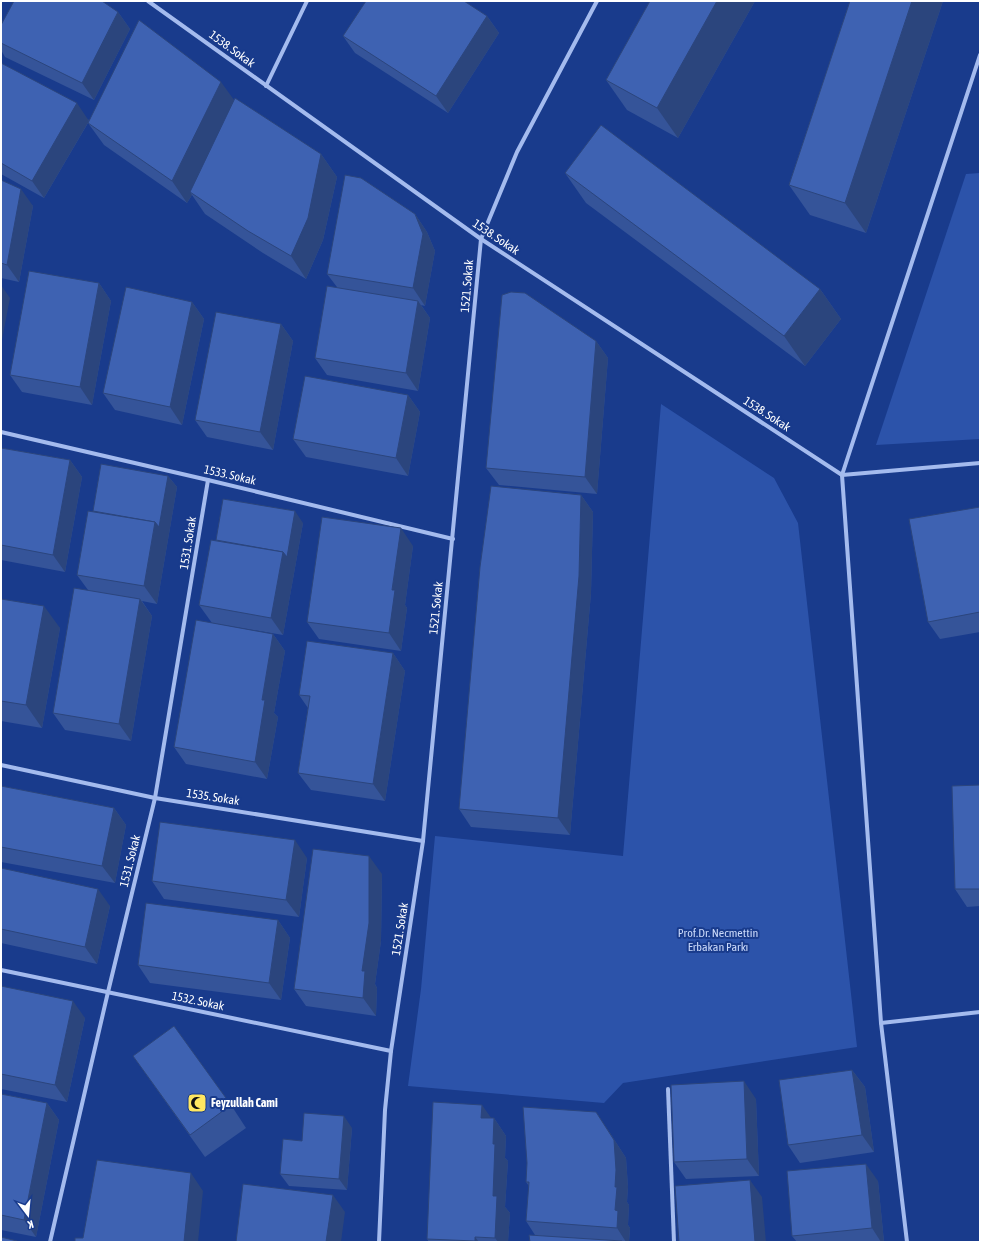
<svg xmlns="http://www.w3.org/2000/svg" width="981" height="1243" viewBox="0 0 981 1243" font-family="'Asap Condensed',sans-serif">
<style>
.green{fill:#2c53aa}
.lines{fill:none;stroke-linecap:round;stroke-linejoin:round}
.minor{stroke:#a4bbee;stroke-width:4}
.wall{fill:#355499}
.shaded-wall{fill:#2b457d}
.building{fill:#3e62b2;stroke:#2b457d}
.labels{text-anchor:middle;stroke-width:4;stroke-linejoin:round;paint-order:stroke}
.street-label{font-size:12px;fill:#fff;stroke:#193b8c}
.park-label{font-size:12px;fill:#cad9fa;stroke:#193b8c}
.poi-label{font-size:12px;font-weight:bold;fill:#fff;stroke:#193b8c;text-anchor:start}
</style>
<rect width="100%" height="100%" fill="#193b8c"/>
<g class="green">
<polygon points="980,173 980,439 876,445 966,174"/>
<polygon points="661,404 774,478 798,523 857,1047 623,1083 604,1103 408,1086 421,989 435,836 623,856"/>
</g>
<g class="lines">
<g class="minor">
<polyline points="148,1 481,239 842,475 980,463"/>
<polyline points="266,86 307,1"/>
<polyline points="1,432 208,480 453,539"/>
<polyline points="1,765 155,798 423,841"/>
<polyline points="1,970 391,1051"/>
<polyline points="881,1023 980,1012"/>
<polyline points="668,1089 674,1242"/>
<polyline points="50,1242 108,992 155,798 208,480"/>
<polyline points="379,1242 385,1110 391,1051 423,841 481,239 517,152 597,1"/>
<polyline points="907,1242 881,1023 842,475 980,55"/>
</g>
</g>
<g class="wall">
<polygon points="650,1 755,1 678,138 627,110 606,80"/>
<polygon points="850,1 943,1 866,233 810,215 789,185"/>
<polygon points="118,12 130,29 94,100 5,57 1,50 1,25"/>
<polygon points="487,16 499,33 448,113 355,53 343,36"/>
<polygon points="1,63 89,120 234,100 321,154 337,177 323,240 306,279 263,253 205,214 192,195 187,203 104,145 88,123 44,198 1,174"/>
<polygon points="565,173 820,289 841,319 805,366 586,203"/>
<polygon points="1,180 33,206 19,282 1,278"/>
<polygon points="415,214 427,232 435,251 425,306 421,305 430,318 418,391 327,375 315,358 337,287 327,274"/>
<polygon points="99,283 111,301 92,405 22,392 10,375"/>
<polygon points="192,302 204,319 182,425 115,410 103,393"/>
<polygon points="281,324 293,341 273,450 207,437 195,420"/>
<polygon points="596,341 608,358 597,494 499,485 486,468"/>
<polygon points="408,395 420,412 408,476 306,457 293,439"/>
<polygon points="1,448 70,460 82,477 65,572 1,560"/>
<polygon points="168,476 177,487 157,604 142,601 152,616 131,741 65,730 53,713 88,590 77,575 93,511"/>
<polygon points="581,495 593,512 591,593 570,835 471,827 459,809"/>
<polygon points="980,507 980,632 940,639 928,622"/>
<polygon points="303,523 283,635 212,623 199,605 216,540"/>
<polygon points="413,546 405,605 407,608 401,651 319,639 307,622"/>
<polygon points="1,599 60,628 42,728 1,721"/>
<polygon points="273,634 285,651 274,713 278,717 267,779 186,764 174,747"/>
<polygon points="393,653 405,671 385,801 311,790 298,773 308,708 299,695"/>
<polygon points="980,785 980,906 967,907 955,889"/>
<polygon points="1,786 114,808 126,825 115,883 1,862"/>
<polygon points="307,858 299,917 164,899 152,881"/>
<polygon points="1,868 110,906 97,964 1,943"/>
<polygon points="382,874 381,941 375,984 377,988 376,1016 306,1006 294,989"/>
<polygon points="278,920 290,938 281,1000 150,983 138,965"/>
<polygon points="1,986 85,1018 67,1102 1,1089"/>
<polygon points="133,1056 231,1105 246,1128 205,1157"/>
<polygon points="852,1070 865,1087 874,1152 800,1163 788,1145"/>
<polygon points="1,1094 47,1103 59,1120 36,1237 1,1230"/>
<polygon points="756,1099 759,1176 686,1179 674,1162"/>
<polygon points="491,1118 494,1118 506,1136 505,1158 508,1161 505,1207 510,1213 508,1242 429,1242 427,1239"/>
<polygon points="352,1128 347,1190 289,1186 280,1174 302,1141"/>
<polygon points="608,1130 626,1158 628,1187 627,1202 629,1205 628,1225 630,1228 629,1242 530,1242 535,1235 526,1221 529,1186 526,1182"/>
<polygon points="878,1181 884,1242 797,1242 792,1236"/>
</g>
<g class="shaded-wall">
<polygon points="717,1 755,1 678,138 657,108"/>
<polygon points="912,1 943,1 866,233 845,203"/>
<polygon points="118,12 130,29 94,100 82,83"/>
<polygon points="487,16 499,33 448,113 436,96"/>
<polygon points="221,82 237,104 190,192 192,195 187,203 172,181"/>
<polygon points="77,103 89,121 44,198 32,181"/>
<polygon points="321,154 337,177 323,240 306,279 291,256"/>
<polygon points="21,189 33,206 19,282 7,265"/>
<polygon points="415,214 427,232 435,251 425,306 413,288"/>
<polygon points="99,283 111,301 92,405 80,387"/>
<polygon points="1,285 10,298 1,345"/>
<polygon points="820,289 841,319 805,366 784,336"/>
<polygon points="418,301 430,318 418,391 406,373"/>
<polygon points="192,302 204,319 182,425 170,407"/>
<polygon points="281,324 293,341 273,450 260,432"/>
<polygon points="596,341 608,358 597,494 585,477"/>
<polygon points="408,395 420,412 408,476 396,458"/>
<polygon points="70,460 82,477 65,572 53,555"/>
<polygon points="168,476 177,487 157,604 144,586 155,522"/>
<polygon points="581,495 593,512 591,593 570,835 558,818"/>
<polygon points="295,511 303,523 283,635 271,618 283,552"/>
<polygon points="401,528 413,546 405,605 407,608 401,651 389,633 392,590"/>
<polygon points="140,599 152,616 131,741 119,724"/>
<polygon points="44,606 60,628 42,728 26,705"/>
<polygon points="273,634 285,651 274,713 278,717 267,779 255,762 262,700"/>
<polygon points="393,653 405,671 385,801 373,784"/>
<polygon points="114,808 126,825 115,883 102,866"/>
<polygon points="295,840 307,858 299,917 286,900"/>
<polygon points="369,856 382,874 381,941 375,984 377,988 376,1016 363,998 362,971"/>
<polygon points="98,889 110,906 97,964 85,947"/>
<polygon points="278,920 290,938 281,1000 269,983"/>
<polygon points="73,1001 85,1018 67,1102 55,1085"/>
<polygon points="852,1070 865,1087 874,1152 862,1135"/>
<polygon points="744,1081 756,1099 759,1176 747,1159"/>
<polygon points="47,1103 59,1120 36,1237 24,1220"/>
<polygon points="482,1105 494,1122 494,1118 506,1136 505,1158 508,1161 505,1207 510,1213 508,1242 498,1242 495,1238 493,1196 493,1144 481,1118"/>
<polygon points="596,1112 608,1130 626,1158 628,1187 627,1202 629,1205 628,1225 630,1228 629,1242 626,1242 617,1228 615,1210 615,1187"/>
<polygon points="344,1116 352,1128 347,1190 339,1179"/>
<polygon points="866,1164 878,1181 884,1242 881,1242 872,1228"/>
<polygon points="191,1173 203,1191 198,1242 184,1242"/>
<polygon points="750,1180 762,1197 766,1242 755,1242"/>
<polygon points="333,1195 345,1212 341,1242 326,1242"/>
<polygon points="475,1237 479,1242 476,1242 475,1241"/>
</g>
<g class="building">
<polygon points="14,1 102,1 118,12 82,83 1,43 1,25"/>
<polygon points="366,1 464,1 487,16 436,96 343,36"/>
<polygon points="650,1 717,1 657,108 606,80"/>
<polygon points="850,1 912,1 845,203 789,185"/>
<polygon points="139,20 221,82 172,181 88,123"/>
<polygon points="1,63 77,103 32,181 1,163"/>
<polygon points="235,98 321,154 308,218 291,256 248,231 190,192"/>
<polygon points="601,125 820,289 784,336 565,173"/>
<polygon points="345,175 361,178 415,214 423,234 413,288 327,274"/>
<polygon points="1,180 21,189 7,265 1,263"/>
<polygon points="29,271 99,283 80,387 10,375"/>
<polygon points="327,286 418,301 406,373 315,358"/>
<polygon points="126,287 192,302 170,407 103,393"/>
<polygon points="511,292 525,293 596,341 585,477 486,468 502,295"/>
<polygon points="216,312 281,324 260,432 195,420"/>
<polygon points="305,376 408,395 396,458 293,439"/>
<polygon points="1,448 70,460 53,555 1,545"/>
<polygon points="101,464 168,476 159,527 155,522 93,511"/>
<polygon points="491,486 581,495 579,576 558,818 459,809 480,567"/>
<polygon points="223,499 295,511 287,557 283,552 216,540"/>
<polygon points="980,507 980,612 928,622 909,519"/>
<polygon points="88,511 155,522 144,586 77,575"/>
<polygon points="322,517 401,528 392,590 395,590 389,633 307,622"/>
<polygon points="211,540 283,552 271,618 199,605"/>
<polygon points="74,588 140,599 119,724 53,713"/>
<polygon points="1,599 44,606 26,705 1,701"/>
<polygon points="196,620 273,634 262,700 265,700 255,762 174,747"/>
<polygon points="307,641 393,653 373,784 298,773 310,696 299,695"/>
<polygon points="980,785 980,889 955,889 952,786"/>
<polygon points="1,786 114,808 102,866 1,847"/>
<polygon points="160,822 295,840 286,900 152,881"/>
<polygon points="313,849 369,856 369,923 362,971 365,971 363,998 294,989"/>
<polygon points="1,868 98,889 85,947 1,929"/>
<polygon points="146,903 278,920 269,983 138,965"/>
<polygon points="1,986 73,1001 55,1085 1,1074"/>
<polygon points="174,1026 231,1105 190,1135 133,1056"/>
<polygon points="852,1070 862,1135 788,1145 779,1080"/>
<polygon points="744,1081 747,1159 674,1162 671,1085"/>
<polygon points="1,1094 47,1103 24,1220 1,1215"/>
<polygon points="433,1102 482,1105 481,1118 494,1118 493,1144 495,1144 493,1196 497,1196 495,1238 475,1237 475,1241 427,1239"/>
<polygon points="523,1107 596,1112 614,1140 616,1170 615,1187 617,1187 615,1210 618,1211 617,1228 526,1221 529,1182 526,1182 527,1163"/>
<polygon points="304,1113 344,1116 339,1179 280,1174 283,1139 302,1141"/>
<polygon points="97,1160 191,1173 184,1242 75,1242 75,1238 83,1238"/>
<polygon points="866,1164 872,1228 792,1236 787,1171"/>
<polygon points="750,1180 755,1242 679,1242 675,1186"/>
<polygon points="243,1184 333,1195 326,1242 236,1242"/>
<polygon points="529,1235 622,1241 622,1242 530,1242"/>
<polygon points="1,1237 17,1241 17,1242 1,1242"/>
</g>
<defs>
<g id="mosque-square" transform="scale(1)"><rect x="-9" y="-9" width="18" height="18" rx="4" fill="#ffe761" stroke="#193b8c"/><path d="M3.5-4.9A6 6 0 1 0 3.5 4.9A5 5 0 1 1 3.5-4.9Z" fill="#111"/></g>
</defs>
<g fill-rule="evenodd">
<use href="#mosque-square" x="197" y="1103"/>
</g>
<g class="labels">
<g class="street-label">
<text transform="translate(232 49) rotate(36)" y="4">1538. Sokak</text>
<text transform="translate(496 237) rotate(34)" y="4">1538. Sokak</text>
<text transform="translate(467 286) rotate(-85)" y="4">1521. Sokak</text>
<text transform="translate(767 414) rotate(33)" y="4">1538. Sokak</text>
<text transform="translate(230 475) rotate(13)" y="4">1533. Sokak</text>
<text transform="translate(188 543) rotate(-81)" y="4">1531. Sokak</text>
<text transform="translate(436 608) rotate(-84)" y="4">1521. Sokak</text>
<text transform="translate(213 797) rotate(9)" y="4">1535. Sokak</text>
<text transform="translate(130 861) rotate(-76)" y="4">1531. Sokak</text>
<text transform="translate(400 929) rotate(-81)" y="4">1521. Sokak</text>
<text transform="translate(198 1001) rotate(12)" y="4">1532. Sokak</text>
</g>
<g class="park-label">
<text x="718" y="937">Prof.Dr. Necmettin<tspan x="718" dy="14">Erbakan Parkı</tspan></text>
</g>
<g class="poi-label">
<text x="211" y="1107">Feyzullah Cami</text>
</g>
</g>
<rect width="981" height="1243" fill="none" stroke="#ffffff" stroke-width="4"/>
<g transform="translate(28 1215) rotate(164)" stroke="#193b8c" stroke-width="3" paint-order="stroke">
<path d="M0-3L7 15L0 10L-7 15Z" fill="#ffffff"/>
<text y="-6" font-size="11" font-weight="bold" text-anchor="middle" fill="#ffffff">K</text>
</g>
</svg>
